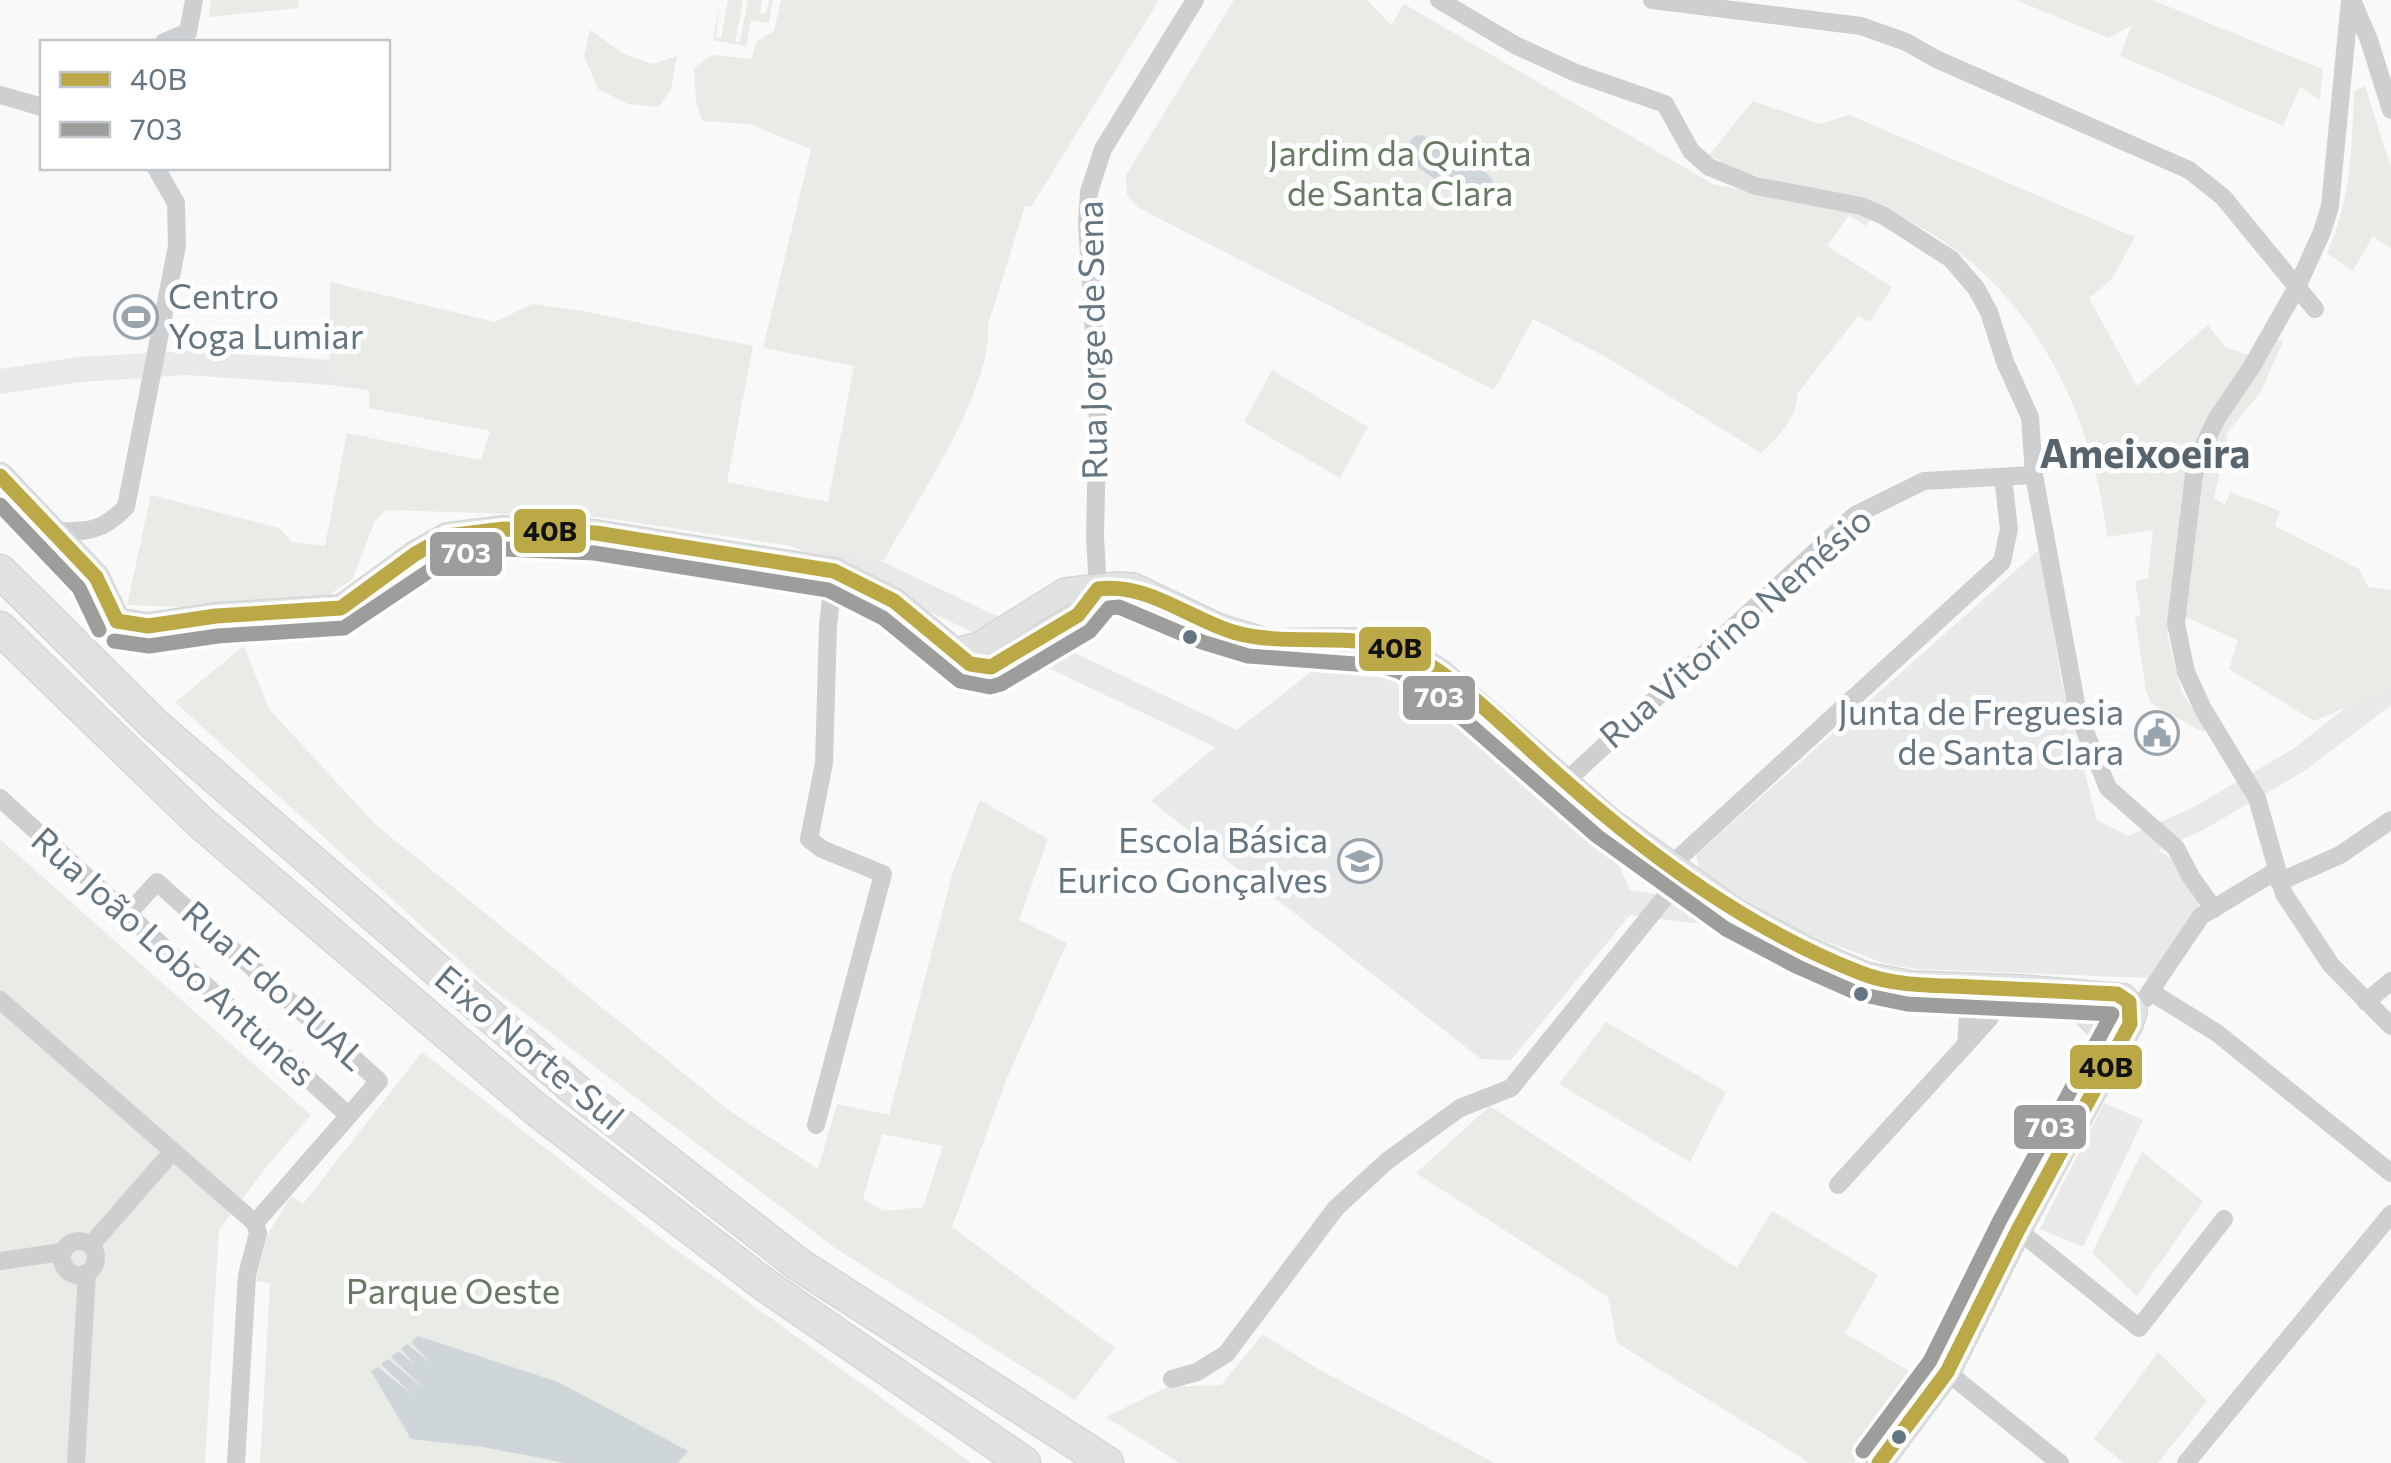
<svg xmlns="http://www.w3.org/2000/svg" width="2391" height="1463" viewBox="0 0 2391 1463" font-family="Commissioner,sans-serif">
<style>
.built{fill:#e8e9e9}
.green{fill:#e8ebe6;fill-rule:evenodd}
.water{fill:#ced6d9}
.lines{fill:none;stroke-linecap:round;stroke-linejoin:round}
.secondary-casing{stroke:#d5d6d7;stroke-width:28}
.highway-casing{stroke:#d5d6d6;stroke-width:35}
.street{stroke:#cecfd0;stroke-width:18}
.secondary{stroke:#e1e2e2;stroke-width:25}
.highway{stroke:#e1e2e2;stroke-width:32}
.bus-1-casing{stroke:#fff;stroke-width:22}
.bus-2-casing{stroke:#fff;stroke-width:22}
.bus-1{stroke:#baa946;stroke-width:15}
.bus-2{stroke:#9d9d9c;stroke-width:15}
.bus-dot{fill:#657683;stroke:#fff;stroke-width:4}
.labels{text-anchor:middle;stroke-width:10;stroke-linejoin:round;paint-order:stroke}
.park-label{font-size:35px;fill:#687a64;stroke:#fff}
.poi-label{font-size:35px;fill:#657683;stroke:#fff;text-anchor:end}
.street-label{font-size:35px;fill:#657683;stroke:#fff}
.quarter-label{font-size:40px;font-weight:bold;fill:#57646e;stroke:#fff}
.line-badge{stroke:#fff;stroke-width:4}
.badge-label{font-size:28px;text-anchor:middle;font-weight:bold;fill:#fff}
.pale-badge-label{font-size:28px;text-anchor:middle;font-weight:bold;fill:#111}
</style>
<rect width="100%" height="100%" fill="#f9f9f9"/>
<g class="built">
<polygon points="186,351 335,360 755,501 1237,730 1325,661 1350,657 1372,659 1413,672 1609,842 1630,890 1661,895 1747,902 1699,869 1696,855 2040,549 2061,680 2097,820 2128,836 2194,807 2293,749 2391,672 2391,705 2306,770 2205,829 2158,850 2170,858 2202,902 2148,978 1917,969 1886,964 1790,928 1716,926 1630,915 1511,1060 1481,1059 1151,801 1215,747 620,465 375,391 331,385 186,375 81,382 0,394 0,369 78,357"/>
<polygon points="2104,1103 2143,1120 2083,1247 2040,1229"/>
</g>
<g class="green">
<polygon points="211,0 299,0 298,8 209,17"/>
<polygon points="720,0 716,38 721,38 728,0 743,0 735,42 740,42 748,0 762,0 760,13 766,14 769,0 773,0 769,23 751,20 746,46 713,40"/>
<path d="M781,0H1159L1031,207L1025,206L988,325C993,390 916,501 884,560L599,517L386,510L375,521L352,580L319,601L178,607L127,605L151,495L279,528L292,542L325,546L347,433L481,460L490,431L369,408V385L330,379V282L495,322L532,304L582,311L753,346L727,482L828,502L854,366L763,348L811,149L750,124L702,121L696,101L694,68L711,55L751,59L757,41L774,31Z"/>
<path d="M1234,0H1367L1391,25L1404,4L1713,184L1881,217L1877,223L1871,219L1865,226L1849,215L1827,246L1892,287L1870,322L1858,316L1797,394C1798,419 1778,436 1761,453L1606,357L1533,319L1494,390L1139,208L1127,196L1126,175Z"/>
<polygon points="2016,0 2152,0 2323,69 2320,100 2300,87 2283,126 2120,56 2131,26 2108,38"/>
<polygon points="590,30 624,54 653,64 677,56 671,90 658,107 628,104 598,89 584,56"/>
<path d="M2365,86L2391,168V249L2373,236L2353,271L2327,253C2351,199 2352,149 2354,91Z"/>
<path d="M1753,101L1820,124L1849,115L2135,237L2112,279L2089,298L2137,386L2208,325L2224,346L2262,360L2276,338L2283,342L2260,393L2228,432L2214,498L2225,505L2230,492L2280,511L2275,526L2359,569L2368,587L2391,590V688L2314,721L2229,669L2238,640L2183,616L2167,633L2182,693L2207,730L2203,732L2151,703L2146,691L2135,617L2141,615L2135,582L2148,578L2153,530L2107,537C2091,395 2015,259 1876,206C1822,186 1758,186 1709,155Z"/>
<polygon points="1272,370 1368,427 1340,478 1244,422"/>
<path d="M244,646L269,709L376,825L734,1114L818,1169L837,1104L889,1115L952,875L980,800L1048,839L1019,920L1067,943L1007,1078L952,1227L1115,1348L1075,1400L835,1248L482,981L175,702ZM882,1134L943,1146L923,1207L883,1211L863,1198Z"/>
<polygon points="0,839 311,1115 267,1166 219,1230 205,1463 0,1463"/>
<polygon points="1606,1022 1726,1092 1690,1162 1559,1084"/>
<polygon points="422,1052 667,1243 971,1463 260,1463 270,1283 256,1281 266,1237 291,1196 303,1204"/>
<polygon points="1490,1106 1737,1268 1772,1211 1878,1275 1845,1333 1914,1374 1854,1463 1810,1463 1617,1343 1608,1297 1416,1173"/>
<polygon points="2142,1152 2203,1201 2137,1296 2092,1253"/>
<polygon points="1263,1334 1316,1368 1495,1463 1180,1463 1106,1417 1167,1387 1221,1385"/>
<polygon points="2158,1352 2207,1401 2158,1463 2124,1463 2094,1439"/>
</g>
<g class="water">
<path d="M1422,135L1489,175L1496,186C1495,195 1492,203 1481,203C1468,203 1419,169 1407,159L1406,146L1415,136Z"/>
<polygon points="418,1336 558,1382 688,1451 678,1463 566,1463 483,1447 411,1439 371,1371 378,1367 415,1397 381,1364 388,1359 427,1391 391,1357 398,1351 415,1365 401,1349 407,1344 432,1364 411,1342"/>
</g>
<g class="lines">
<g class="secondary-casing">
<g id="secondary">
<polyline points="0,476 96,577 117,621"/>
<polyline points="2,503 61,564"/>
<polyline points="117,621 148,626 216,616 341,608 415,554 447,536 504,529 596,533 834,571 894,601 970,664 991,667 1078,615 1098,589"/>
<polyline points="956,651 979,645 1065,591 1117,585 1133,586 1217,626 1268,642 1359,641 1389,646 1413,655 1441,673 1609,820 1738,913 1806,949 1865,975 1911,984 2022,988 2124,997 2134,1012 2130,1024 2018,1230 1947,1372 1879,1463"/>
<polyline points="2065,993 2103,1030 2122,1030 2130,1024"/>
</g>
</g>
<g class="highway-casing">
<g id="highway">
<polyline points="0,571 154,724 573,1088 798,1264 1107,1463"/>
<polyline points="0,628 200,822 537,1110 765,1285 1024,1463"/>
</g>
</g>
<g class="street">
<polyline points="1439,0 1515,45 1576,73 1665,104 1691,151 1709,167 1756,186 1861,206 1884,216 1951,259 1976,288 1989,312 2005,362 2030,417 2034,475 2078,714 2108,788 2176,848 2191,877 2214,909"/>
<polyline points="1652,0 1861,26 1906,42 1936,59 2189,170 2223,197 2315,309"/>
<polyline points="2350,0 2330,206 2322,232 2297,287 2251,368 2217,418 2201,451 2194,475 2176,623 2186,672 2203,709 2257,798 2284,894 2331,965 2391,1026"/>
<polyline points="2352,0 2369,40 2391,110"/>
<polyline points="164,42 188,32 194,0"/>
<polyline points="0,95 42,107"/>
<path d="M54,531C87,532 102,532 126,507L177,246L176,203L156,168"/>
<polyline points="1098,589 1095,537 1098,399 1087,223 1089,192 1103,149 1195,0"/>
<polyline points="1565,782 1855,515 1924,481 2034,475"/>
<polyline points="0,798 348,1115"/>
<polyline points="1670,866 2002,562 2009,529 2003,477"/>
<polyline points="2279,882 2340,855 2391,820"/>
<polyline points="126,916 157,882 379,1081 255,1223 258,1233 247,1275 236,1463"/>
<polyline points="2151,992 2217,1033 2391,1173"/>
<polyline points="2145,999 2201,916 2276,871"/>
<polyline points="0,1000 255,1223"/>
<polyline points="2366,1002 2391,981"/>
<polyline points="1966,1045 1970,987"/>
<polyline points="816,1125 883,874 822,849 809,839 824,763 828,626 834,571"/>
<polyline points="1838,1185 1989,1019 2007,988"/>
<polyline points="2018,1230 2139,1328 2224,1219"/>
<circle cx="79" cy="1258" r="17"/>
<polyline points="91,1245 173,1151"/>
<polyline points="0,1261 62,1252"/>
<polyline points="1947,1372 2060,1463"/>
<polyline points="1172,1379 1197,1372 1226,1354 1336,1208 1387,1161 1460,1108 1511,1088 1683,875"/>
<polyline points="76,1463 87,1273"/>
<polyline points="2186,1463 2391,1214"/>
</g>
<use href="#secondary" class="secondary"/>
<use href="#highway" class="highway"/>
<g class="bus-1-casing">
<g id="bus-1">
<polyline points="0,476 96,577 117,621"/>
<path d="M117,621L148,626L216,616L341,608L415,554L447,536L504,529L596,533L834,571L894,601L970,664L991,667L1078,615L1098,589C1146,582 1188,618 1233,632C1291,649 1357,628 1412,655C1461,680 1520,742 1564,780C1652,858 1750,930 1861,973C1896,987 1936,985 1973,987C2021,989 2069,992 2117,994L2129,1002L2130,1024L2018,1230L1947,1372L1879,1463"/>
</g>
</g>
<g class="bus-2-casing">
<g id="bus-2">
<polyline points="0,505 79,588 99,630"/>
<polyline points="114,641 149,646 218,636 344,628 453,555 505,549 594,553 828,590 883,618 960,681 990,687 1001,684 1090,631 1109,608 1119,607 1202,642 1248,656 1382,666 1400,672 1429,689 1597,836 1726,929 1798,967 1859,994 1907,1004 2112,1014 2000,1220 1930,1361 1863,1451"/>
</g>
</g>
<use href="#bus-1" class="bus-1"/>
<use href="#bus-2" class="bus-2"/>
</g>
<defs>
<g id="stadium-ring" transform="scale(2.25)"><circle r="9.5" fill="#fff" stroke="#99a4ac" stroke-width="1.5"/><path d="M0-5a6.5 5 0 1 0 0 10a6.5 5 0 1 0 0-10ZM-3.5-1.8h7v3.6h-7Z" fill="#99a4ac"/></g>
<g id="civic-ring" transform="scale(2.25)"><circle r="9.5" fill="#fff" stroke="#99a4ac" stroke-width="1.5"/><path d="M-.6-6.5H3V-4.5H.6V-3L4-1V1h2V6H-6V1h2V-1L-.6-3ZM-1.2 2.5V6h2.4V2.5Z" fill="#99a4ac"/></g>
<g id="school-ring" transform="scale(2.25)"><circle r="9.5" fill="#fff" stroke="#99a4ac" stroke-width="1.5"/><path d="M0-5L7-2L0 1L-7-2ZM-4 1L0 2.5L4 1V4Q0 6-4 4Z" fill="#99a4ac"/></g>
</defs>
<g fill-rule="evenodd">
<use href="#stadium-ring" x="136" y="317"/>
<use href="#civic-ring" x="2157" y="733"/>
<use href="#school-ring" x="1360" y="861"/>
</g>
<g class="bus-dot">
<circle cx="1190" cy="637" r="9"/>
<circle cx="1861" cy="994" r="9"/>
<circle cx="1899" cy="1437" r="9"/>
</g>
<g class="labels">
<g class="park-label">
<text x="1400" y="166">Jardim da Quinta<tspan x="1400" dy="40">de Santa Clara</tspan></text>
<text x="453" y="1304">Parque Oeste</text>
</g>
<g class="poi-label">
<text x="168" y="309" text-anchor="start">Centro<tspan x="168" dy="40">Yoga Lumiar</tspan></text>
<text x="2124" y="725">Junta de Freguesia<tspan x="2124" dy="40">de Santa Clara</tspan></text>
<text x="1328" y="853">Escola Básica<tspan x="1328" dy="40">Eurico Gonçalves</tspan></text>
</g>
<g class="street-label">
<text transform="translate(1093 340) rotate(-91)" y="12">Rua Jorge de Sena</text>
<text transform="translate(1736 628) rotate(-41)" y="12">Rua Vitorino Nemésio</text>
<text transform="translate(173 957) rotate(42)" y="12">Rua João Lobo Antunes</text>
<text transform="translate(274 986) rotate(42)" y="12">Rua F do PUAL</text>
<text transform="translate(529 1048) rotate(40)" y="12">Eixo Norte-Sul</text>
</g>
<g class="quarter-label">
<text x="2145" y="468">Ameixoeira</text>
</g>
</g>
<g class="line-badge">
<rect x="512" y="507" width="76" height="48" rx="10" fill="#baa946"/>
<rect x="428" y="530" width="76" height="48" rx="10" fill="#9d9d9c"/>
<rect x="1357" y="625" width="76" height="48" rx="10" fill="#baa946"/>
<rect x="1401" y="674" width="76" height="48" rx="10" fill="#9d9d9c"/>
<rect x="2068" y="1043" width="76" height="48" rx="10" fill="#baa946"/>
<rect x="2012" y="1103" width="76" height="48" rx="10" fill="#9d9d9c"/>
</g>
<g class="badge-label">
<text x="466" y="563">703</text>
<text x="1439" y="707">703</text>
<text x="2050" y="1137">703</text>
</g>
<g class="pale-badge-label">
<text x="550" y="541">40B</text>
<text x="1395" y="658">40B</text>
<text x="2106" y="1077">40B</text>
</g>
<rect x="40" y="40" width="350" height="130" fill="#ffffff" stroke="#c1c8cd" stroke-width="2.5"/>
<rect x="60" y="72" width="50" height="15" fill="#baa946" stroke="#c1c8cd" stroke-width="2.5"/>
<text x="130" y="90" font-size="30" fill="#657683">40B</text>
<rect x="60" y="122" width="50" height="15" fill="#9d9d9c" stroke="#c1c8cd" stroke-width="2.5"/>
<text x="130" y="140" font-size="30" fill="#657683">703</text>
</svg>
